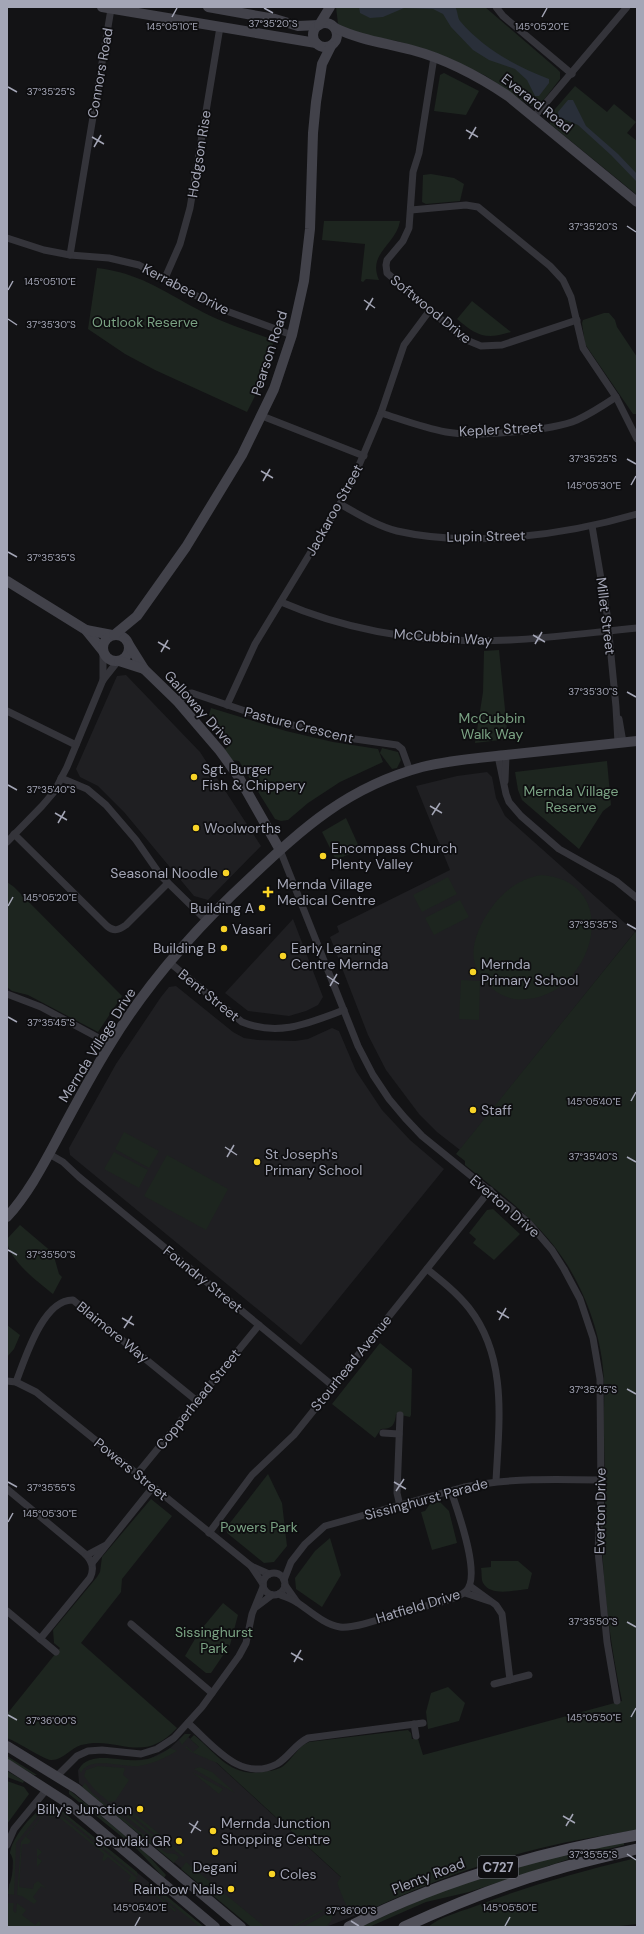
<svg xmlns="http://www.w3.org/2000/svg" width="644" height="1934" viewBox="0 0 644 1934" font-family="'DM Sans',sans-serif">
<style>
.built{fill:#1f1f22}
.green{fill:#1d251f}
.water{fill:#292f39}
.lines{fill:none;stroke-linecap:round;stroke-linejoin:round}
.street{stroke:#34343a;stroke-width:7}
.secondary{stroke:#42424a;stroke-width:10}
.primary{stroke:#505059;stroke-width:11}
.ticks{fill:none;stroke:#a4a6b6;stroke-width:1.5}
.poi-dot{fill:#f9d427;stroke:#0e0e10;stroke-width:1.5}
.labels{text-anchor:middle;stroke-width:3.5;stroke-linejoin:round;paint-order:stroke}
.shield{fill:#0e0e10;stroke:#777884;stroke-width:1}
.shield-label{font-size:13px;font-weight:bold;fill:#a4a6b6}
.street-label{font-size:14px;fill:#a4a6b6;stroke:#0e0e10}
.park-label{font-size:14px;fill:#7aa283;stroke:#0e0e10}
.poi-label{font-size:14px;fill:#a4a6b6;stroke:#0e0e10;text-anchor:start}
.ticks-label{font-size:10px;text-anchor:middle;fill:#a4a6b6;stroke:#0e0e10;stroke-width:3.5;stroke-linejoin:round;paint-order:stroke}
</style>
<rect width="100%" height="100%" fill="#131315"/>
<g class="built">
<polygon points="126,675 200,752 261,846 208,900 194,896 124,812 98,786 80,777 76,769 117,676"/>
<polygon points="487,772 492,777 496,798 505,816 635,932 460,1150 437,1132 419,1114 386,1070 368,1035 330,937 339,932 337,926 450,870 416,786 457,776"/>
<polygon points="293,919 323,997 318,1005 306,1011 289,1016 248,1011 225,993"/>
<polygon points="176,986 233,1032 244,1038 258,1040 295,1041 308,1039 332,1028 339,1031 356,1071 382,1110 410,1140 444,1169 301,1345 70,1155 69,1148 116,1064 161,997 169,987"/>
<polygon points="185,1734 345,1881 351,1912 359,1914 326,1927 252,1927 79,1783 78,1770 86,1762 98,1759 129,1761 149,1759 169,1749"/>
<polygon points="51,1805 59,1809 204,1927 35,1927 7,1911 9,1884 12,1881 13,1857 10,1853 12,1845 35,1814 44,1807"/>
</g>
<g class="green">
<polygon points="336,7 485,7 556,68 560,72 560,79 539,106 530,106 486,76 444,56 397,41 357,34 338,24"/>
<polygon points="444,73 479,91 466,115 434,111 440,75"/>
<polygon points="575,86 607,112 614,104 636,122 627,133 637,141 637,195 550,124 549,116"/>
<polygon points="431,174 454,178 464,184 460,201 426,204 422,202 423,175"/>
<path d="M324,221H400C396,245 367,253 379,280L366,279L363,282L361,281L365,244L322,240Z"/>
<path d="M97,268C139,273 161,290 197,309C220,322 246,330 271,339L273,344L257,392L247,412L155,370L125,354L88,329Z"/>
<path d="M472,301L511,332C485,340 477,336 457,319Z"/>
<polygon points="604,313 609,313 615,320 617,327 637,357 637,414 633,414 585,344 582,323 583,320"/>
<polygon points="499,650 508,739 475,743 483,692 484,651"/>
<polygon points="211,708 286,731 333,742 378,749 383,762 340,782 308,803 288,820 281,821 275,819 239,761 232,760 224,750 229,746 209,715"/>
<polygon points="382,748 398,752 401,760 397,768 392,769 380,753"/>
<polygon points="607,761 611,805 603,811 579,849 522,800 518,790 515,772"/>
<polygon points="346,818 360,849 336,860 322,832"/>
<path d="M541,875C625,881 594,994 527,999C513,1001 499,996 489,985C482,978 476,970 474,960C472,947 476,936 481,925C494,899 513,880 541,875Z"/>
<polygon points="448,877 457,894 422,912 413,895"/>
<polygon points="7,882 14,887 122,996 98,1032 28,995 12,991 7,987"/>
<polygon points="460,900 469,917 434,935 425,918"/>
<path d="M635,932L637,933V1830C605,1835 573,1840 541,1848C479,1863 420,1886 363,1913C346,1917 343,1895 337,1883L341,1877L217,1763L191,1752L185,1747L186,1746L193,1752L199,1747L190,1739L194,1735C216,1753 230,1777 261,1772C268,1771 275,1771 282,1767C292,1760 298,1746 309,1742L408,1730L411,1733L412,1739H418L423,1755L622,1701C611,1647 603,1591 602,1537C602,1525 605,1513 605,1501C606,1478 604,1456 604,1434C603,1417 605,1400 604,1383C603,1342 589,1301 568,1266C542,1224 503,1195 465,1165V1161L456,1154Z"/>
<polygon points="461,980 480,981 479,1020 459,1019"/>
<polygon points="124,1132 159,1151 149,1168 115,1149"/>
<polygon points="114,1152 148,1170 139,1188 104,1169"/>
<polygon points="167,1155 228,1189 206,1230 144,1196"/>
<polygon points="493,1209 520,1234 494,1260 473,1243 476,1239 469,1233 487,1210"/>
<path d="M20,1225L53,1253L59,1274L62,1277L53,1294C38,1282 7,1259 7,1239Z"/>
<polygon points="7,1325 20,1335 14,1349 7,1357"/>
<path d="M380,1343L412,1369L411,1415L410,1417L396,1414C395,1425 392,1429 381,1429L375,1438L332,1404Z"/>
<polygon points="268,1474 282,1503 287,1546 274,1562 264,1563 227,1533 226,1528"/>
<path d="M151,1499L172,1516L122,1579L121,1592L81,1643L177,1728C142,1766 118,1735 81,1745C71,1748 62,1761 51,1760C43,1759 18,1742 7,1738V1714L60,1648L54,1643L53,1630L97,1577L100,1572L102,1557Z"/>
<polygon points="440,1502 449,1511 457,1543 432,1550 421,1512 425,1511 430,1504"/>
<polygon points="330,1538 341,1575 322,1607 296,1589 295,1578 315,1551"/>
<path d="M491,1561H518L532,1573L528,1589C515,1590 491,1597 483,1583C481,1579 482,1572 481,1568L491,1567Z"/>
<polygon points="223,1603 238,1615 230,1645 211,1673 206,1673 185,1656 199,1632"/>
<polygon points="448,1687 465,1703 459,1721 428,1729 426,1712 431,1693"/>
<polygon points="185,1734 191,1734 182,1745 179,1740"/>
<path d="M170,1748L177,1751C165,1758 152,1764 139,1766C124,1768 89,1755 81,1773L79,1769C90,1749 124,1763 142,1760C152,1759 162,1754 170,1748Z"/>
<polygon points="7,1756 37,1775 34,1775 7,1759"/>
<polygon points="98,1766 125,1768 123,1775 129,1780 115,1801 109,1802 95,1790 84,1776 86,1770"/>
<polygon points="200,1767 212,1772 235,1793 194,1769"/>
<polygon points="7,1771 24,1781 23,1783 7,1777"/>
<polygon points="192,1772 223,1789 219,1794"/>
<polygon points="7,1781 24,1787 29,1794 7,1824"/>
<polygon points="85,1783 92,1793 166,1853 175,1854 179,1857 174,1863 82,1787"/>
<polygon points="69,1790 144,1851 166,1875 164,1878 137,1849 69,1794"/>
<polygon points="115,1804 173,1851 167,1849 112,1805"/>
<polygon points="124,1805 185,1855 183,1857 122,1807"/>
<path d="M45,1806L47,1808L39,1814L16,1843L14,1895L8,1894C9,1882 18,1865 10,1853C13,1836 31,1815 45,1806Z"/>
<polygon points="54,1810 137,1878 133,1883 128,1881 131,1876 108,1857 104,1861 102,1860 104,1854 55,1814 51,1818 45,1813 26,1837 31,1841 28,1844 22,1844 19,1887 33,1889 34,1884 38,1881 47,1889 41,1886 33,1897 37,1901 34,1904 22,1896 17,1895 21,1842 45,1812"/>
<polygon points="62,1811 137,1872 138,1877 61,1813"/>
<polygon points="624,1842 624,1845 569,1859 469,1892 426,1902 369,1927 360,1927 431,1895 525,1863"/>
<polygon points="37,1848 42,1852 37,1857 42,1861 37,1867"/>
<path d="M632,1859L637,1860V1924L611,1927H428C440,1917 459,1912 473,1907C525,1887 578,1872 632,1859Z"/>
<polygon points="186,1862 265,1927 251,1927 181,1869"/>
<polygon points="151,1883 204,1927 200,1927 147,1884"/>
<polygon points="145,1885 176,1910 175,1912 144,1886"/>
<polygon points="7,1903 14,1903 13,1911 16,1913 17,1903 26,1910 22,1915 35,1925 39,1921 41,1924 38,1927 7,1927"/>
<polygon points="322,1910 323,1911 295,1927 291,1927"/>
<polygon points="326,1914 333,1914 331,1921 326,1927 303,1927"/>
</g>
<g class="water">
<path d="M359,7H455C458,11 457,17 460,21C484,49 515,66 549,79V83L539,96H535L527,80L515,69L489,60L473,50L451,27L443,14L433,9L404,8L383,17L370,18L360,13Z"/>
<polygon points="568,100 573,100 586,126 618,154 637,174 637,182 611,155 578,125 559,117 558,112"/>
</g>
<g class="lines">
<g class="street">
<polyline points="496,7 503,16 572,74"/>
<polyline points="434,57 419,153 413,172 409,228 403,241 387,260 386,265 387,273 464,339 481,346 502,345 577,320"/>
<polyline points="534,117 627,7"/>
<polyline points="411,210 466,205 478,207 550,266 563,280 571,297 583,348 616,397 637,439"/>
<polyline points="7,238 44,250 70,255 109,258 139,265 221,309 292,335"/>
<polyline points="70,255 111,9"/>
<polyline points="165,278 180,244 190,208 220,27"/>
<path d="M381,413C403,420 424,428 446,432C473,437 552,431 577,420C590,414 604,405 616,397"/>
<polyline points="262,416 364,456"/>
<path d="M340,504C358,514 377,526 397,531C471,548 565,535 637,514"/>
<polyline points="592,526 607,614 616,707 618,743"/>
<path d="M281,602C353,633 431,644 510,640C552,638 595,632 637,628"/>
<polyline points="103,680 103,653"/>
<polyline points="178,702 186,694 192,693 275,721 348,738 397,745 402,749 410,771"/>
<polyline points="227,705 255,644 340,504 354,477 381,413 404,345 430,310"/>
<polyline points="7,711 76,745"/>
<polyline points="619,719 623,742"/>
<polyline points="498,756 506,794 509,802 521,816 559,849 616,881 637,898"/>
<polyline points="61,778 87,789 106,805 136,840 161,876 206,920"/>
<polyline points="505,781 506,755"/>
<path d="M14,834L107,926C114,932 119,930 126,925L168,883"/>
<polyline points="7,842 42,806 54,792 67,767 103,680 118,661"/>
<polyline points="280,850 358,1046 373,1075 389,1099 405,1118 422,1136 528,1222 552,1250 564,1269 580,1299 593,1338 600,1379 601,1496 598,1551 607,1642 617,1701"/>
<path d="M169,962L242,1022C279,1037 309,1023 344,1010"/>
<polyline points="7,994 41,1007 110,1044"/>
<polyline points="49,1154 63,1162 79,1177 333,1386"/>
<path d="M427,1269C442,1281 457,1293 469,1308C508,1358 499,1422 496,1481"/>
<polyline points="7,1381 16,1382 36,1392 251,1566 269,1574"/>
<path d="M16,1382C25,1359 43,1299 73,1300L197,1401"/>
<polyline points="400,1415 397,1493 400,1506"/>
<polyline points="383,1433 399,1434"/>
<polyline points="137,1474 259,1325"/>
<path d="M7,1489L84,1553C92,1560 95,1568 90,1578L40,1639"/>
<polyline points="209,1533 252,1475 294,1435 490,1190"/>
<polyline points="87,1555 104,1546"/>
<polyline points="92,1563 153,1487"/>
<polyline points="251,1566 263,1584"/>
<circle cx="274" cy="1584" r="11"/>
<path d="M284,1580L291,1562L305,1544L325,1526L464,1487C509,1478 555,1479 601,1480"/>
<polyline points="285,1585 297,1602"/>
<polyline points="470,1586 496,1605 502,1614 510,1680"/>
<polyline points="465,1593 489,1601"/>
<path d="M279,1594C285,1597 292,1599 298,1603C310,1611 325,1625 340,1627C355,1629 389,1616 405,1611C420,1607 454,1601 465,1592C483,1579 457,1509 451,1491"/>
<polyline points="256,1607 272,1595"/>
<polyline points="7,1611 56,1652"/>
<polyline points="131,1624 212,1693"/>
<polyline points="494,1684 529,1675"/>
<path d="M188,1723C213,1745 240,1783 277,1764C289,1757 295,1744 308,1738L423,1723"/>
<polyline points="414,1724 416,1736"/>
<polyline points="57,1776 77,1756 88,1751 102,1750 141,1754 157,1749 174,1738 202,1707 239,1656 246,1643 252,1614 263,1587"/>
<polyline points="7,1845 14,1829 47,1789"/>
</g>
<g class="secondary">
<polyline points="102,7 316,43"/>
<polyline points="208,7 275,19 298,26 319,25"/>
<circle cx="325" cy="35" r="12"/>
<polyline points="319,25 330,7"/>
<path d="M335,28C360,40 386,43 412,50C446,59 478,76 508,96L637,202"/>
<polyline points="7,581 86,630 103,651"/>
<polyline points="86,630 112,635"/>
<circle cx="116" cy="648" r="13"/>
<polyline points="114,635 137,616 186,547 242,455 274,389 292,335 304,281 310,229 313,133 316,102 322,64 331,46"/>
<polyline points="129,645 144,669 178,702 220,751 238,776 280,850"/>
<polyline points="119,661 144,669"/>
<path d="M7,1217C27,1195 41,1169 55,1143C73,1109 91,1075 111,1043C149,981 197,927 250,878C304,827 348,787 422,767C450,760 478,758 506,755C550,750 593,746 637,741"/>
<polyline points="7,1746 77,1789 241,1927"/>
<polyline points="7,1764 69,1804 215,1927"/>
</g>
<g class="primary">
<path d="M349,1927C440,1880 537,1853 637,1835"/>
<path d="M404,1927C452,1905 501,1885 551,1871C580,1862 608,1856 637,1849"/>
</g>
</g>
<path class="ticks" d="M264,8L273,13M172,17L177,8M542,17L547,8M8,87L17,92M466,130L478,137M92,137L104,144M469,139L476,127M94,147L101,135M627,226L636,232M8,290L13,281M364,300L375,308M366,310L373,298M8,319L17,325M627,459L636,464M261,471L273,478M263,481L270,469M631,485L636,476M8,552L17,557M533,635L545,642M158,642L170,649M535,644L542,632M161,652L168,640M627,692L636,697M8,785L17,790M430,806L442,813M55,813L67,820M432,815L440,803M58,823L65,811M8,906L13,897M627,924L636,929M327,976L339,984M330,986L337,974M8,1017L17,1022M631,1101L636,1092M225,1147L237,1155M227,1157L234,1145M627,1157L636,1162M8,1250L17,1255M497,1311L509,1318M122,1318L134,1325M499,1320L506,1308M124,1328L132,1316M627,1389L636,1394M8,1482L17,1487M394,1482L406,1489M396,1491L404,1479M8,1522L13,1513M627,1622L636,1627M291,1653L303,1660M294,1662L301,1650M8,1715L17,1720M631,1717L636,1708M563,1816L575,1823M189,1823L201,1831M566,1826L573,1814M191,1833L198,1821M627,1854L636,1860M351,1921L359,1926M135,1926L140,1917M505,1926L510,1917"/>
<g class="poi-dot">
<circle cx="194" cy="777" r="4"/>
<circle cx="196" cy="828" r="4"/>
<circle cx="323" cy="856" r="4"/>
<circle cx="226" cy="873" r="4"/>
<path d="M266 886h4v4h4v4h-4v4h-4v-4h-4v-4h4z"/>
<circle cx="262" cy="908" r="4"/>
<circle cx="224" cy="929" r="4"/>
<circle cx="224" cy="948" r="4"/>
<circle cx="283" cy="956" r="4"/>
<circle cx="473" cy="972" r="4"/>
<circle cx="473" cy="1110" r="4"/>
<circle cx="257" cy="1162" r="4"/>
<circle cx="140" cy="1809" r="4"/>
<circle cx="213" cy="1831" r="4"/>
<circle cx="179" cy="1841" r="4"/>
<circle cx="215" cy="1852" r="4"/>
<circle cx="272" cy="1874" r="4"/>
<circle cx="231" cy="1889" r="4"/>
</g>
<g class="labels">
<rect class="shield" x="478" y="1856" width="40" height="22" rx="3"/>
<g class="shield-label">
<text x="498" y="1872">C727</text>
</g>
<g class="street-label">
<text transform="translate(100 73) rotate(-80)" y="5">Connors Road</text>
<text transform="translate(537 103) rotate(38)" y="5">Everard Road</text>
<text transform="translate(199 154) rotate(-81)" y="5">Hodgson Rise</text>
<text transform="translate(186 289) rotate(27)" y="5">Kerrabee Drive</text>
<text transform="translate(431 309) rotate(39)" y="5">Softwood Drive</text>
<text transform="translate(269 353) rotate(-72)" y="5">Pearson Road</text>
<text transform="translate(501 429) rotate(-3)" y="5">Kepler Street</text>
<text transform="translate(334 510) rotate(-61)" y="5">Jackaroo Street</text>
<text transform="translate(486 536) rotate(-1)" y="5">Lupin Street</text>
<text transform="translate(606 616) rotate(83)" y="5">Millet Street</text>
<text transform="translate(443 637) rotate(4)" y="5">McCubbin Way</text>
<text transform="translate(199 708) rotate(48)" y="5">Galloway Drive</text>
<text transform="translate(299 725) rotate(14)" y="5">Pasture Crescent</text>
<text transform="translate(209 995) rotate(39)" y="5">Bent Street</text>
<text transform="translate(97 1045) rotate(-58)" y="5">Mernda Village Drive</text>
<text transform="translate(505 1206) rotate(41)" y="5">Everton Drive</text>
<text transform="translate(203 1279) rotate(39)" y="5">Foundry Street</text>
<text transform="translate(113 1332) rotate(39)" y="5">Blaimore Way</text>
<text transform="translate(351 1363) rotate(-51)" y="5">Stourhead Avenue</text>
<text transform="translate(198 1399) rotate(-51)" y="5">Copperhead Street</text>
<text transform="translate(131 1469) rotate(39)" y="5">Powers Street</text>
<text transform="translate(426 1499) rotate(-15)" y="5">Sissinghurst Parade</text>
<text transform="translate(600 1511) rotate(-89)" y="5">Everton Drive</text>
<text transform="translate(418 1606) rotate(-17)" y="5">Hatfield Drive</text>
<text transform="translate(428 1876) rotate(-21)" y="5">Plenty Road</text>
</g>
<g class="park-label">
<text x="145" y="327">Outlook Reserve</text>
<text x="492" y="723">McCubbin<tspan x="492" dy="16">Walk Way</tspan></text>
<text x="571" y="796">Mernda Village<tspan x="571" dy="16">Reserve</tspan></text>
<text x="259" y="1532">Powers Park</text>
<text x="214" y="1637">Sissinghurst<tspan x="214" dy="16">Park</tspan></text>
</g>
<g class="poi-label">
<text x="202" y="774">Sgt. Burger<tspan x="202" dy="16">Fish &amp; Chippery</tspan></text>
<text x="204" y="833">Woolworths</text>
<text x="331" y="853">Encompass Church<tspan x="331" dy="16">Plenty Valley</tspan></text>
<text x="218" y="878" text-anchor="end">Seasonal Noodle</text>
<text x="277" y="889">Mernda Village<tspan x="277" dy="16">Medical Centre</tspan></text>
<text x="254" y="913" text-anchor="end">Building A</text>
<text x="232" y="934">Vasari</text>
<text x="216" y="953" text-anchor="end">Building B</text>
<text x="291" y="953">Early Learning<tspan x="291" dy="16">Centre Mernda</tspan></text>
<text x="481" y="969">Mernda<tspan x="481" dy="16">Primary School</tspan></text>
<text x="481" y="1115">Staff</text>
<text x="265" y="1159">St Joseph's<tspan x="265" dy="16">Primary School</tspan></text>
<text x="132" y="1814" text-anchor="end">Billy's Junction</text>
<text x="221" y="1828">Mernda Junction<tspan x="221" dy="16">Shopping Centre</tspan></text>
<text x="171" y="1846" text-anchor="end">Souvlaki GR</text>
<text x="215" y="1872" text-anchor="middle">Degani</text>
<text x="280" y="1879">Coles</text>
<text x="223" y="1894" text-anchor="end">Rainbow Nails</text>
</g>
</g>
<g class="ticks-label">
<text x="273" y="27">37°35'20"S</text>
<text x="172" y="30">145°05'10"E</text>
<text x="542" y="30">145°05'20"E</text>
<text x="51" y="95">37°35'25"S</text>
<text x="593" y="230">37°35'20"S</text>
<text x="50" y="285">145°05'10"E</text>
<text x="51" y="328">37°35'30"S</text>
<text x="593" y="462">37°35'25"S</text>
<text x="594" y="489">145°05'30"E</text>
<text x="51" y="561">37°35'35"S</text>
<text x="593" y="695">37°35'30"S</text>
<text x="51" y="793">37°35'40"S</text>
<text x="50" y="901">145°05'20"E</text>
<text x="593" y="928">37°35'35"S</text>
<text x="51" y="1026">37°35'45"S</text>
<text x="594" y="1105">145°05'40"E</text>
<text x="593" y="1160">37°35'40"S</text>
<text x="51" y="1258">37°35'50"S</text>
<text x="593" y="1393">37°35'45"S</text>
<text x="51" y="1491">37°35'55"S</text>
<text x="50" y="1517">145°05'30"E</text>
<text x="593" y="1625">37°35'50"S</text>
<text x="594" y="1721">145°05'50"E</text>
<text x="51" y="1724">37°36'00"S</text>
<text x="593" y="1858">37°35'55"S</text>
<text x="140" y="1911">145°05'40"E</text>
<text x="510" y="1911">145°05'50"E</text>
<text x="351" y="1914">37°36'00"S</text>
</g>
<rect width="644" height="1934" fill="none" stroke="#a4a6b6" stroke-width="16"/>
</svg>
